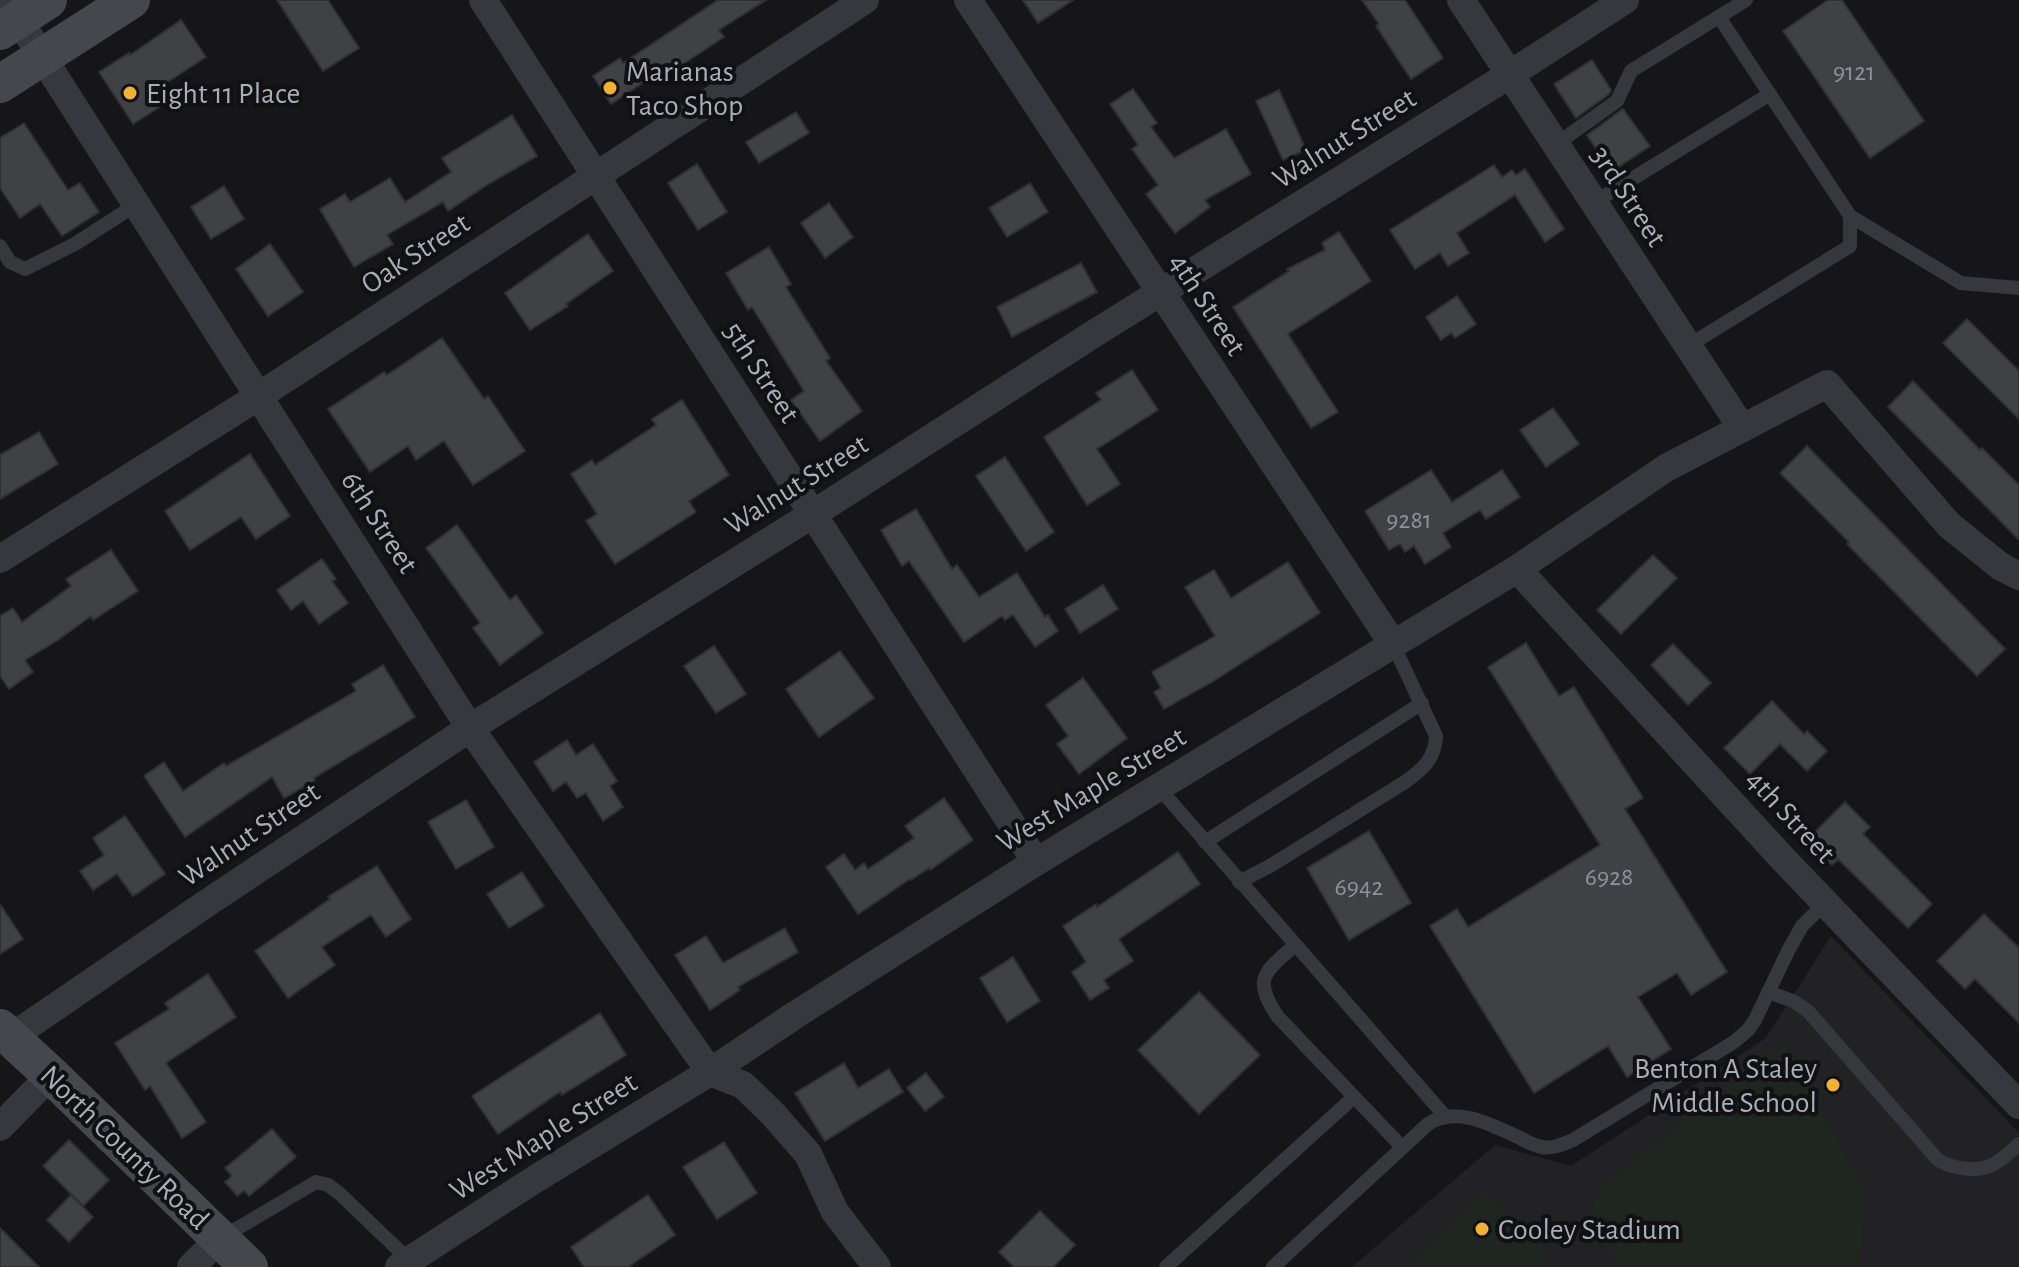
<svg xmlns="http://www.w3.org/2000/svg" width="2019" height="1267" viewBox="0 0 2019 1267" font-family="'Alegreya Sans',sans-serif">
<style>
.built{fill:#222225}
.green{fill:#1e261f}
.building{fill:#404145;stroke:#303034;stroke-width:2}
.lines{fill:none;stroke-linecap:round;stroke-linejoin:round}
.lane{stroke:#37383d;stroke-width:14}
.street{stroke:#37383d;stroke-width:28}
.secondary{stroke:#45474d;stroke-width:38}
.poi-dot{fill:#f2b134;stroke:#111113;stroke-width:3}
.labels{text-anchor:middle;stroke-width:8;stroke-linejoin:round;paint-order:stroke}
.number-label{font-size:26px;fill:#8e929b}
.poi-label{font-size:30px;fill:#a8adb8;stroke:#111113;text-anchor:start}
.street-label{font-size:30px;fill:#a8adb8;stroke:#111113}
</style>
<rect width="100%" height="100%" fill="#161618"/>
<polygon class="built" points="1831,936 2019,1133 2019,1267 1352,1267 1495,1145 1571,1166 1766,1038"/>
<g class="green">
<polygon points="1781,1043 1867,1191 1860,1263 1857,1267 1623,1267 1588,1227 1598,1188"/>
<polygon points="1485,1191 1556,1267 1404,1267"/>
</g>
<g class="building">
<polygon points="277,0 328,0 359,48 323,71"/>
<polygon points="718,0 766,0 719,30 724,37 671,72 667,67 611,104 593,76 620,58 623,63"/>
<polygon points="1023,0 1073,0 1038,23"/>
<polygon points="1362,0 1405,0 1443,58 1411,79 1376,26 1379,24"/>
<polygon points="1828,0 1842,0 1924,121 1870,158 1783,31"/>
<polygon points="181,20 206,57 154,91 163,105 133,124 99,72 129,53 130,55"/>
<polygon points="1592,60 1611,90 1609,94 1576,118 1554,84"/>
<polygon points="1133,89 1157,123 1151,127 1174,158 1226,129 1251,174 1205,200 1210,207 1175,233 1146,194 1158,185 1132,149 1138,145 1110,104"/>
<polygon points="1279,90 1306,150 1283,160 1256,101"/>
<polygon points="1623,109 1650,146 1611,172 1587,135"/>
<polygon points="796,112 809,133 759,163 746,142"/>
<polygon points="512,115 537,156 487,185 448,211 443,202 387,235 393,244 354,267 320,209 345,194 350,202 390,178 405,202 451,172 442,158"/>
<polygon points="24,123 68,190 80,183 99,212 62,236 40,204 20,218 0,188 0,138"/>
<polygon points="697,164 727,212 698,230 668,183"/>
<polygon points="1494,165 1502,177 1512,170 1516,175 1525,169 1564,229 1545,242 1515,195 1457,233 1469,253 1448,266 1440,253 1415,269 1390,230"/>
<polygon points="1030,183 1048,212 1007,237 989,208"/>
<polygon points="224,186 244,219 211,239 191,207"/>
<polygon points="829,203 853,237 825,258 801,223"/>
<polygon points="1339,232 1371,281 1288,334 1338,412 1311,428 1233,307 1289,271 1287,269 1325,250 1322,243"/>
<polygon points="588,234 613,271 566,304 568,306 530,330 505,293"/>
<polygon points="270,244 303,292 268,316 236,269"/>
<polygon points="769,247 791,284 786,287 830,358 826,361 862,411 820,441 791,400 804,391 752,307 748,310 726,273"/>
<polygon points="1081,263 1097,292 1012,337 997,307"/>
<polygon points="1457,296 1476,324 1455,338 1451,333 1441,340 1426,317"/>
<polygon points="1967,319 2019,371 2019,419 1943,343"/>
<polygon points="442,338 484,399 488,396 525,451 473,485 444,441 416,460 408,446 370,472 328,409 384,372 387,375"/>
<polygon points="1132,370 1158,410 1097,449 1120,484 1087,505 1044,437 1101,400 1096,393"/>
<polygon points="1913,381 1980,450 1982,448 2019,485 2019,540 1888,407"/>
<polygon points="682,400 729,475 689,501 696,512 615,564 586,521 597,514 571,474 592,460 595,465 656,425 652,419"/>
<polygon points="1553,408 1579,444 1546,467 1520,430"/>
<polygon points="39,432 58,464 0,499 0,455"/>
<polygon points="1807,446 2005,649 1977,676 1847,544 1849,542 1780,473"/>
<polygon points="250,454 290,516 256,539 241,517 190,550 165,511"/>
<polygon points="1005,457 1054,532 1026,551 976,476"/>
<polygon points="1431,470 1452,502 1502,470 1520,497 1486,519 1480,510 1443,533 1451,547 1425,564 1414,546 1405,552 1400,544 1389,550 1365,511"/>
<polygon points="916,509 952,569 957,565 979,597 1017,573 1045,617 1048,615 1058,631 1035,647 1013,615 1005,620 1002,616 964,642 909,561 902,566 881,530"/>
<polygon points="457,525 510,600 516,595 543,633 500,665 473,628 480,623 426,548"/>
<polygon points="111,550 138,591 93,620 91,616 58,640 25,660 33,672 9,689 0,676 0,616 13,608 22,622 71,586 66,579"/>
<polygon points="1653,555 1677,578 1621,634 1597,610"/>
<polygon points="322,559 336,579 332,581 348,603 319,624 303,601 291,610 277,590"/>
<polygon points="1288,562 1320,613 1212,682 1164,709 1154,692 1161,688 1152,672 1215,636 1185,587 1214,570 1231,598"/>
<polygon points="1103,585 1118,609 1080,633 1065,609"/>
<polygon points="1526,643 1559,696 1574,687 1643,798 1625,809 1727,972 1691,995 1677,973 1638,997 1671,1049 1627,1077 1608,1046 1534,1093 1430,926 1457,909 1468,927 1600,845 1488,667"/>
<polygon points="1673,644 1711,683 1688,705 1651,665"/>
<polygon points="714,646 746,694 716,713 684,666"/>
<polygon points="840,651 874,698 819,737 786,689"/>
<polygon points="383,665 415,717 314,778 315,781 284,798 272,777 185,837 144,776 164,762 183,791 224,763 226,766 356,691 352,684"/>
<polygon points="1083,678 1127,738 1079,774 1057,744 1068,736 1046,705"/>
<polygon points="1772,701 1804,734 1807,731 1827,751 1807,771 1780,744 1750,774 1724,748"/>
<polygon points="567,740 576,755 593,744 617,781 610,786 623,807 603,821 586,793 577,798 566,782 553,791 534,762"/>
<polygon points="944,798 973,840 930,870 929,868 911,880 910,879 858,914 826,867 844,854 855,870 864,863 868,869 914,838 905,826"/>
<polygon points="466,800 494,847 456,869 428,822"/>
<polygon points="1845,802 1870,827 1863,834 1932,904 1908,928 1838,859 1832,865 1807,840"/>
<polygon points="125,816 165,874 133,896 117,874 93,890 80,871 104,855 93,838"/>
<polygon points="1369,831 1411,903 1349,940 1307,868"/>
<polygon points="1178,852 1200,884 1119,939 1133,961 1104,980 1109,988 1090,1000 1072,972 1086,962 1063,926 1096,904 1097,907"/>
<polygon points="377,866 411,919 386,937 371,915 322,947 335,965 288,998 255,951 330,899 328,897"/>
<polygon points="522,872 544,906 509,928 487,894"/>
<polygon points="0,904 23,939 0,954"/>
<polygon points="1984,914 2019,948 2019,1023 1975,979 1965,989 1937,961"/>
<polygon points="785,928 798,952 738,987 740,990 710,1010 675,955 706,936 723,963"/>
<polygon points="1013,957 1040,1001 1007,1022 980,978"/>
<polygon points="208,974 236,1017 166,1063 206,1122 182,1138 150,1086 145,1090 115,1043 169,1009 165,1003"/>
<polygon points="1199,992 1260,1055 1199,1114 1138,1050"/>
<polygon points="600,1013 626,1055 562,1095 560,1092 498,1134 472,1096"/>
<polygon points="844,1063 858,1088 889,1069 903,1092 825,1141 795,1093"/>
<polygon points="926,1073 944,1097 925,1111 907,1088"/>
<polygon points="272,1129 296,1157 249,1196 244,1191 237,1196 225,1182 232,1176 225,1168"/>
<polygon points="69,1140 109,1180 83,1206 43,1166"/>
<polygon points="724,1142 757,1193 717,1219 683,1167"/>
<polygon points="71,1195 93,1217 69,1242 47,1220"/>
<polygon points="648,1195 675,1235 628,1267 584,1267 571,1247"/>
<polygon points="1040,1211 1075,1245 1053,1267 1014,1267 999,1252"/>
<polygon points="0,1228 39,1267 0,1267"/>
</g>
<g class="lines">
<g class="lane">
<polyline points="1555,145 1617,101 1631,71 1746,0"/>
<polyline points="1593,203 1770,94"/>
<polyline points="1850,216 1961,283 2019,288"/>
<polyline points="0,246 10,262 25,269 75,244 137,204"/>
<polyline points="1688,346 1850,246 1850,216 1719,17"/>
<polyline points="1159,788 1445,1116"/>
<polyline points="1205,842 1422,703"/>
<path d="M1239,882L1270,866L1405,782C1423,769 1435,759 1436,736L1393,644"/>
<path d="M1295,945C1264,973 1252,978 1278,1017L1402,1147"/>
<path d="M1768,992L1793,1001L1808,1011L1938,1160C1954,1169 1977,1173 1994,1164C2003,1159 2011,1151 2019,1144"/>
<polyline points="221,1238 316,1182 328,1185 339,1193 409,1260"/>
<polyline points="1166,1267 1354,1097"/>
<path d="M1273,1267L1428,1124C1456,1105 1491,1125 1518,1137C1526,1141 1534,1146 1542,1147C1553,1149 1563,1144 1573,1140L1734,1042L1748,1030L1755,1020L1788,951L1802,926L1825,903"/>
</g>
<g class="street">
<polyline points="6,0 470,728 710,1072 743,1085 772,1113 808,1154 835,1212 877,1267"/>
<polyline points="483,0 1036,862"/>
<polyline points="968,0 1393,644"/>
<polyline points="1461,0 1742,428"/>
<polyline points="0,559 259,396 865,0"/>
<polyline points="1517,569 1784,860 2019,1105"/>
<polyline points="10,1038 210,901 470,728 813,514 1095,333 1509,75 1625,0"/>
<polyline points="0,1127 51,1075"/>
<polyline points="191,1267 220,1238"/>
<polyline points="399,1267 537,1178 710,1072 795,1015 1036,862 1517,569 1666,468 1827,384 1949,525 2000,566 2019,576"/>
</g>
<g class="secondary">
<polyline points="0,31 48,0"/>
<polyline points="0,84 131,0"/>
<polyline points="0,1028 51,1075 249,1267"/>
</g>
</g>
<g class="poi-dot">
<circle cx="610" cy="88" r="8"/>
<circle cx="130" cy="93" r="8"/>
<circle cx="1833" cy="1085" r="8"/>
<circle cx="1482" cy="1229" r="8"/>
</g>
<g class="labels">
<g class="number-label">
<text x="1854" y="80">9121</text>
<text x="1409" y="528">9281</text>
<text x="1609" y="885">6928</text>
<text x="1359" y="895">6942</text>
</g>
<g class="poi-label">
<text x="626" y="81">Marianas<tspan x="626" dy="34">Taco Shop</tspan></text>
<text x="146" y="103">Eight 11 Place</text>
<text x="1817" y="1078" text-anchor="end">Benton A Staley<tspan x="1817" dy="34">Middle School</tspan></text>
<text x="1498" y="1239">Cooley Stadium</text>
</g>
<g class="street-label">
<text transform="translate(1344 138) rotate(-32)" y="10">Walnut Street</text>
<text transform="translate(1629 196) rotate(57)" y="10">3rd Street</text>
<text transform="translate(415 253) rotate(-33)" y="10">Oak Street</text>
<text transform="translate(1208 304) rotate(57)" y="10">4th Street</text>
<text transform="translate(762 372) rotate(57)" y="10">5th Street</text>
<text transform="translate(796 484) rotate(-32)" y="10">Walnut Street</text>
<text transform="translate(380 522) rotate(57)" y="10">6th Street</text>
<text transform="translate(1091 789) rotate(-31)" y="10">West Maple Street</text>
<text transform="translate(1791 816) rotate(47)" y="10">4th Street</text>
<text transform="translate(249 834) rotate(-34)" y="10">Walnut Street</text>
<text transform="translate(543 1136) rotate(-32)" y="10">West Maple Street</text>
<text transform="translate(125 1147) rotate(44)" y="10">North County Road</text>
</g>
</g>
</svg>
